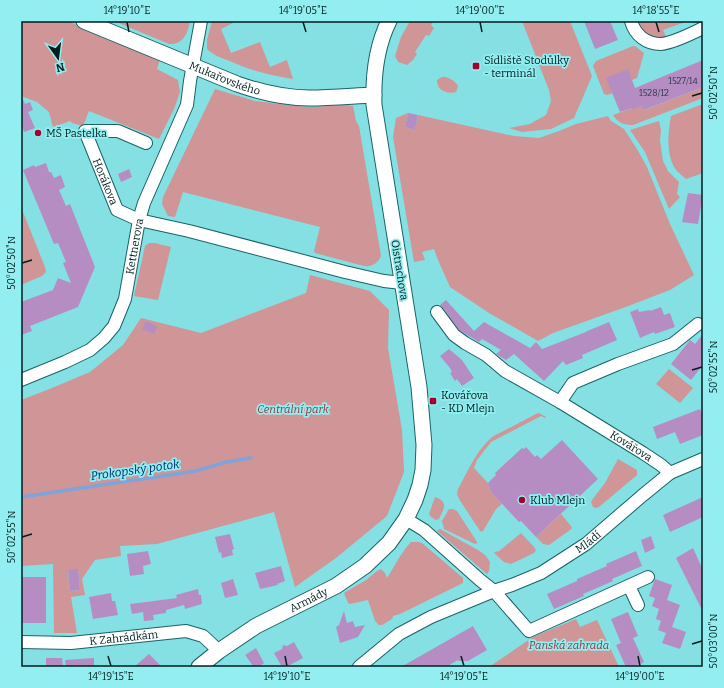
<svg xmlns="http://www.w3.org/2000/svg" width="724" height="688" viewBox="0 0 724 688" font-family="Bitter,serif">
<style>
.green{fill:#d09596;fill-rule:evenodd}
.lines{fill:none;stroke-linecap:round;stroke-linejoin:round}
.stream{stroke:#80a4da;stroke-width:3.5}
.building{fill:#b68dc2}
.minor-casing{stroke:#176366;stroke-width:14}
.tertiary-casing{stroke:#176366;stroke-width:17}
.minor{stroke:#fff;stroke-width:12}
.tertiary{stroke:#fff;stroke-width:15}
.ticks{fill:none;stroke:#011e1f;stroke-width:1.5}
.poi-dot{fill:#a2022d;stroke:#92eef0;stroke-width:1.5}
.labels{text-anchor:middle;stroke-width:3.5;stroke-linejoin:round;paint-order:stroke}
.number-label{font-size:9px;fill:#2e3a48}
.poi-label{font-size:11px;fill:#011e1f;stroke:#92eef0;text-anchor:start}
.street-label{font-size:11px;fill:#011e1f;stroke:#92eef0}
.park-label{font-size:11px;font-style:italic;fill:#8d363d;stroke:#92eef0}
.water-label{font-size:12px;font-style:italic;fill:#002c6b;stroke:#92eef0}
.neatline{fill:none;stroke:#011e1f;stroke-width:1.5}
.ticks-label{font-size:10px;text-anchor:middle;fill:#011e1f}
</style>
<rect width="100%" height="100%" fill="#84e0e3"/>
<g class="green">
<polygon points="21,21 68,21 145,54 160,59 157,69 178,80 180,92 174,109 159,139 89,111 83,126 72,123 70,121 53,127 49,112 37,102 21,96"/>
<path d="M114,21H190C188,33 183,45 169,44Z"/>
<path d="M212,21H232L233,23L221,29L231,53L260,42L270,67L287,60L293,79C272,76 252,71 232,62C222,58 215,56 207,49V40Z"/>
<polygon points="410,21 434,21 431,25 434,28 429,36 426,35 415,52 417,54 413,60 407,65 398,62 395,56 401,37"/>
<polygon points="522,21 570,21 592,76 574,118 551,129 522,132 509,128 530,124 546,115 551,101 549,90"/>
<polygon points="637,21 688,21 663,30 667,39 657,40 642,32"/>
<polygon points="633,46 635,46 644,53 637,78 632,80 628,70 614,93 607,95 604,94 593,66 596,61"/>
<path d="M442,77C447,76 455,81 458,86L456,92C451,94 443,92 439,88L437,82V80Z"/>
<path d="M703,87V98L633,125C624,125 618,123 613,115L632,108V109L642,106L645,110Z"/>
<path d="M215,89L255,101L297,106L311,107L345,105L353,106L356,121L359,126L381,256C378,263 372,267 364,266L315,253L314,251L320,227L183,192L175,217L168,216L162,204L163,197Z"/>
<path d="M703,104V173L686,179C682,175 677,172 674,167C666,152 668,133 671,116Z"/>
<polygon points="408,113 405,127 415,130 418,115 514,136 539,138 559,131 576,124 608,116 611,121 624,129 637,149 647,167 670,224 694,275 670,290 623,308 553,333 538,341 489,313 450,287 438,260 434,249 422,252 425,260 414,262 393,137 396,118"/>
<polygon points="659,121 661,130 660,141 663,161 668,171 679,182 677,194 680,197 669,209 645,152 630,130"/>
<polygon points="21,207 45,267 46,272 42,276 21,285"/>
<polygon points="149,243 155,243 171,247 158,300 134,296 145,246"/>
<path d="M310,275L370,291L389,310L388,348L402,430L404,472L387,516L336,558L295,587L274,512L157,544L120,546L121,556L95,560L82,579L85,595L71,597L77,633H54L53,564L21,566V400L47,390L90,372L123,345L141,318L201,333L306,293ZM78,570L80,590L70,591L68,571Z"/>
<polygon points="669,369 693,388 680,403 656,384"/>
<path d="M539,413L546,417L545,418L541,416L491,442L477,460L474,468L488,483L491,492L502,504L496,509L483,531L482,532L480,531L459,499L457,494L458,489C468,471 476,451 492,437L536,414Z"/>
<polygon points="618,459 637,470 637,475 599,507 596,508 593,507 591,502 592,500 605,483"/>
<path d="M435,497C449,502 444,508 439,519L436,520L431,517L429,514Z"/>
<polygon points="449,509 453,509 457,511 477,542 477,543 475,544 444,529 442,521"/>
<polygon points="561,514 571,526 572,528 570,530 549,545 543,544 536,537"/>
<polygon points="440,529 478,550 485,555 490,562 489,571 487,574 437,531"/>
<polygon points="521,533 534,547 536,550 534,553 511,564 504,562 494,553 497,551 498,552"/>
<path d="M411,542H418L422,543L463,578V583L400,614L393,616L392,619L382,625H379L375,621L368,600L350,604L348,603L344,593L366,580L377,571L381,569L385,573L387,578C394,567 402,551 411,542Z"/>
<polygon points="576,619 580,627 597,620 619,667 489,667 533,637"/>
</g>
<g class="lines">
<polyline class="stream" points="21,497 196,471 226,462 251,458"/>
</g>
<g class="building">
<polygon points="584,21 610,21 618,40 595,49"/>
<polygon points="703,60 703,87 644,110 642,106 632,110 632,108 620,112 606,78 628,69 635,88"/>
<polygon points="21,95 25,104 30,102 33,110 28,112 35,128 24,132 21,124"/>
<polygon points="408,113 418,115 415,130 405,127"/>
<polygon points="46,163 49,172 51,172 54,178 61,175 65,187 59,190 66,206 70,204 95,267 78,307 30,326 32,331 21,335 21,302 53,290 58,278 71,283 63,263 66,262 58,243 54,244 23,170 34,165 35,167"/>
<polygon points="129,169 132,177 121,182 118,174"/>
<polygon points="688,193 703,195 698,224 682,222"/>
<polygon points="446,300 474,331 484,322 530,348 536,342 542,349 586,332 585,332 609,322 617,340 582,355 583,358 566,365 563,361 544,381 514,354 506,360 496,354 501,350 482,339 479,342 459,330 443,308 440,305"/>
<polygon points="661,307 664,315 670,313 675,327 655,334 654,332 640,338 630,312 638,309 639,312 650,310 650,311"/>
<polygon points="146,321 157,326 154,334 142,329"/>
<polygon points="703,334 703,365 691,380 671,364 690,340 695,344"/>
<polygon points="449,349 462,360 474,378 462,386 457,379 455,381 450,373 452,372 450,368 440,356"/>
<polygon points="700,409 703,417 703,435 680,444 675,432 657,439 653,427"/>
<polygon points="562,440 598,479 536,537 521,521 519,522 491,492 488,483 496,475 495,473 522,448 524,449 526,447 535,457 537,455 541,459"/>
<polygon points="703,497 703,517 670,532 663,515"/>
<polygon points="230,534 234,549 232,550 233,555 222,558 221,552 219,553 215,537"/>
<polygon points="651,536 655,548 645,553 641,540"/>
<polygon points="693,548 703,570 703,612 676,558"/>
<polygon points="148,551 151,564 143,566 144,574 130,576 127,554"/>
<polygon points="636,551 642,566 612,579 613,581 583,594 584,596 554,609 547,594 577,581 577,579 607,566 606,564"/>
<polygon points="281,566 285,581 277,584 278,585 260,589 255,573"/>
<polygon points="78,569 80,590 70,591 68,570"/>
<rect x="21" y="577" width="25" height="46"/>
<polygon points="233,579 238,595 225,598 221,583"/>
<polygon points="655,579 672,585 667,600 680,605 672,627 686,632 680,649 662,643 666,633 658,630 661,621 656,619 659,609 652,606 655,598 649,596"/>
<polygon points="198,589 199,595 201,595 202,604 185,609 184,605 166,610 166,613 153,615 154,620 144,621 143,612 132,614 130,604 177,598 176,595"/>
<polygon points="111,593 112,601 115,601 118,615 93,619 89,597"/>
<polygon points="344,611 347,623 353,621 355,627 365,625 358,637 340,643 336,627 339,625"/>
<polygon points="628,612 638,636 633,638 644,662 634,667 626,667 616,645 621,643 611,619"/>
<polygon points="473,626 487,650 468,661 459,661 458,660 446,667 401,667"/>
<polygon points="294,642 303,658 286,667 282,667 274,653 282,649 283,645 287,646"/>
<polygon points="256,648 264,663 259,667 254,667 245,655"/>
<polygon points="149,654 162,667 134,667"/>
<polygon points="46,658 62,658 63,667 46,667"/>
<polygon points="94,658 94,667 66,667 65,660"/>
</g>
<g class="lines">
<g class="minor-casing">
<g id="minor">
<path d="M631,21C635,35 646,44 661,44C672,43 693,33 703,28"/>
<path id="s1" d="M146,143L118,131H85L117,210L139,220L189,231L345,272L384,281L402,283"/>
<path id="s2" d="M437,312L454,335L465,343L486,355L505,371L560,402L643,453L661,465L670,473"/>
<path id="s3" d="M21,380L65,362L90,350L104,338L114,326L125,299L139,220L144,203L187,105L190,81L201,21"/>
<polyline points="560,402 573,383 618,364 673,344 698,324"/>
<polyline points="406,519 424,530 480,580 494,591 529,631 648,577"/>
<polyline points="629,586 638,605"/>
<path id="s4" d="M21,642L71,643L186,631L203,636L219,651"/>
<path id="s5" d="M359,667L399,634L431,617L494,591L512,585L541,573L586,544L643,495L670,473L703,459"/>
</g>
</g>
<g class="tertiary-casing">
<g id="tertiary">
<path id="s6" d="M84,21L237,84C260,92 285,98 309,98C331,98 352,96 374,95"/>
<path id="s7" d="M199,667L219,651L256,626L336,586L365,566L389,543L406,519L415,500L420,485L423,470L424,445L419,387L374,105C373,76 376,47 389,21"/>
</g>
</g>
<use href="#minor" class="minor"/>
<use href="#tertiary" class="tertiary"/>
</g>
<path class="ticks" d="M127,22L129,32M303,22L306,32M480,22L482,32M656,22L659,32M692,96L702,93M22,263L32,260M692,370L702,367M22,537L32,534M692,644L702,641M108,656L111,666M285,656L287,666M461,656L464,666M638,656L640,666"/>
<g class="poi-dot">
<rect x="472" y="62" width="8" height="8" rx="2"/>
<circle cx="38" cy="133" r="4"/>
<rect x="429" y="397" width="8" height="8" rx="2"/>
<circle cx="522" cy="500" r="4"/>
</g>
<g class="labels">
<g class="number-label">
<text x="683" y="84">1527/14</text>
<text x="654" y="96">1528/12</text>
</g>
<g class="poi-label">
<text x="484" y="64">Sídliště Stodůlky<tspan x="484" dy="13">- terminál</tspan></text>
<text x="46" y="137">MŠ Pastelka</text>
<text x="441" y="399">Kovářova<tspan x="441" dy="13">- KD Mlejn</tspan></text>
<text x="530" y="504">Klub Mlejn</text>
</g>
<g class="street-label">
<text dy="4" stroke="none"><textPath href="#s6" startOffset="152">Mukařovského</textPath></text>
<text dy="4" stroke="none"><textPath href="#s1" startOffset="118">Horákova</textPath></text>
<text dy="4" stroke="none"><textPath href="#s3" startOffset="192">Kettnerova</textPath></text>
<text transform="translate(400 270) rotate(81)" y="4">Oistrachova</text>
<text dy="4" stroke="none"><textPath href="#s2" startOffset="238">Kovářova</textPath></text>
<text dy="4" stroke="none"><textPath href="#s5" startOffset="263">Mládí</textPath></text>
<text dy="4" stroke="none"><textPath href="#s7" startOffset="129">Armády</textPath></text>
<text dy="4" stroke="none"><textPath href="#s4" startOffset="103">K Zahrádkám</textPath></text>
</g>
<g class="park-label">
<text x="293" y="413">Centrální park</text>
<text x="569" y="649">Panská zahrada</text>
</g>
<g class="water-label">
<text transform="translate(135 470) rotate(-8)" y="4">Prokopský potok</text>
</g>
</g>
<rect width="724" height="688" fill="none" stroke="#92eef0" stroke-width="44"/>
<g transform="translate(58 58) rotate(166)" stroke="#92eef0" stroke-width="3" paint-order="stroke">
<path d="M0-3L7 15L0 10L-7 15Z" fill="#011e1f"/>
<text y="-6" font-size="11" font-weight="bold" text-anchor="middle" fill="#011e1f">N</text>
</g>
<rect x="22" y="22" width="680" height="644" class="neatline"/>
<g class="ticks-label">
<text x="127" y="14">14°19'10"E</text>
<text x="303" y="14">14°19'05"E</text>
<text x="480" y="14">14°19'00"E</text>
<text x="656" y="14">14°18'55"E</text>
<text transform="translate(713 93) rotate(-90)" y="4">50°02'50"N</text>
<text transform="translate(11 263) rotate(-90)" y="4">50°02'50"N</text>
<text transform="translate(713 367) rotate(-90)" y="4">50°02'55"N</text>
<text transform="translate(11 537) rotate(-90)" y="4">50°02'55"N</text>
<text transform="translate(713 641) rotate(-90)" y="4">50°03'00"N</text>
<text x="111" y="680">14°19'15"E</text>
<text x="287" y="680">14°19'10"E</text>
<text x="464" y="680">14°19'05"E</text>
<text x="640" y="680">14°19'00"E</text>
</g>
</svg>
